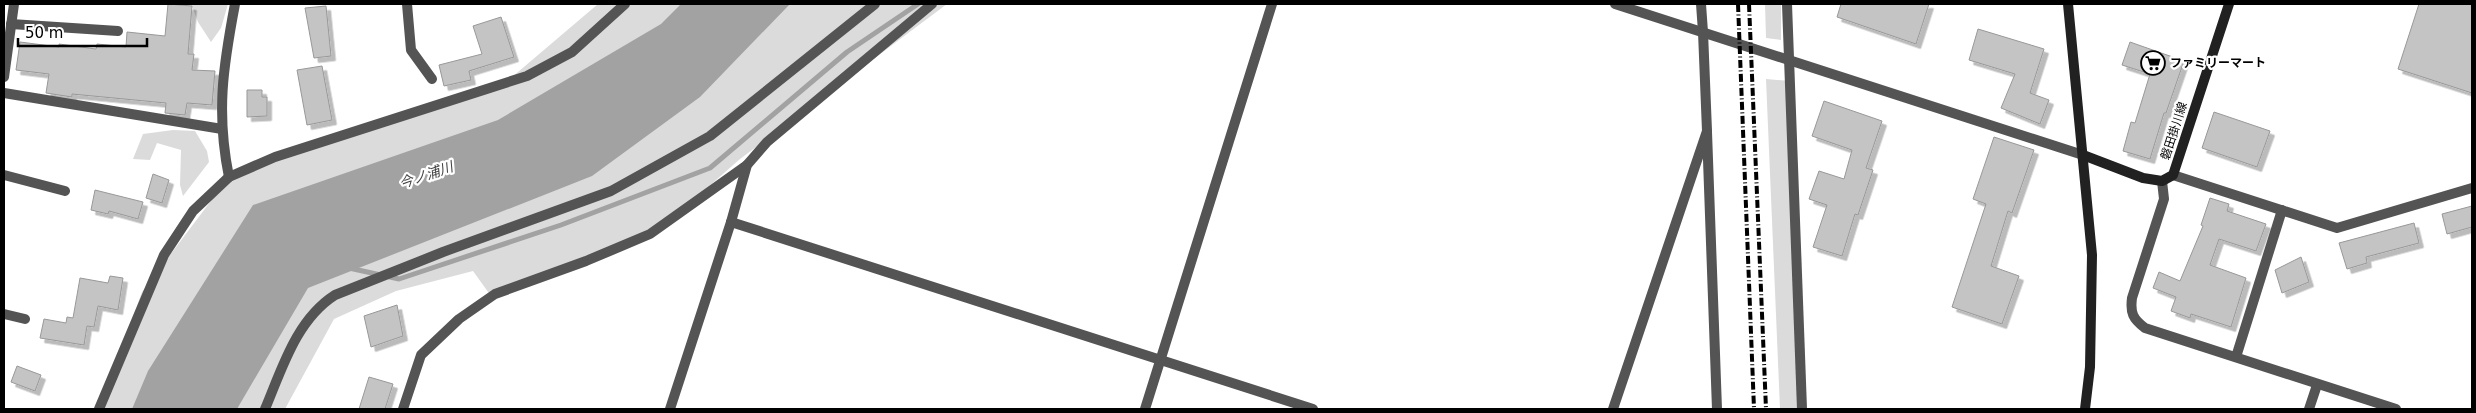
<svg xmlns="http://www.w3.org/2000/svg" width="2476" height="413" viewBox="0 0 2476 413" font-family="'DejaVu Sans','Noto Sans JP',sans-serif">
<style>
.green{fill:#dbdbdb}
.water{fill:#a2a2a2}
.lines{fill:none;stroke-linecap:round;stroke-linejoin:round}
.stream{stroke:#a2a2a2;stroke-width:5}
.building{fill:#c4c4c4;stroke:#989898;filter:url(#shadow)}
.minor{stroke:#545454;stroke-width:10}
.tertiary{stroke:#545454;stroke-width:10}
.secondary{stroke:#212121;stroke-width:10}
.rail{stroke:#000;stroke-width:4;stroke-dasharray:8 2.5 1 2.5;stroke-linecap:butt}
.labels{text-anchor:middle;stroke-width:4.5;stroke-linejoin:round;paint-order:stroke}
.poi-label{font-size:12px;font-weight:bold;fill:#000;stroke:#fff;text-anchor:start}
.street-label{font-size:12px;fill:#000;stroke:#fff}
.water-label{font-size:14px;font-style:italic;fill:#434343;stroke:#fff}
</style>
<defs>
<filter id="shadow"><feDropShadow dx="4.5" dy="4.5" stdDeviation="0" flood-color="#0004"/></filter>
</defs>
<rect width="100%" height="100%" fill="#fff"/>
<g class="green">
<polygon points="185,4 228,4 221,28 211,42 198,22 192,6"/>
<polygon points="598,4 947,4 740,159 675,216 586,261 491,296 473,271 396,291 334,319 285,409 99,409 142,292 229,177 504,84"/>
<polygon points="1765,4 1781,4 1781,40 1766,38"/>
<polygon points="1766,79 1790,81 1802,409 1780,409"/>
<polygon points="173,130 195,131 207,151 209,162 183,196 180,185 181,150 157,143 150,160 133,159 143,134"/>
</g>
<polygon class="water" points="681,4 790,4 700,97 592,176 308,288 237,409 132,409 148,371 253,205 498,120 661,24"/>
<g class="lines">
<polyline class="stream" points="349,268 399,279 561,225 710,168 847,52 918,4"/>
</g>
<g class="building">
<polygon points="168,4 192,6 188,54 194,54 192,70 215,71 212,105 187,103 185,115 165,113 166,103 72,94 72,97 46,93 49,74 16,70 20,42 59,47 59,44 96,49 97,44 126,47 127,32 165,36"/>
<polygon points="1841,4 1929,4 1916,44 1837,17"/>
<polygon points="2419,4 2472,4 2472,93 2398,69"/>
<polygon points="326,6 331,56 314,58 305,8"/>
<polygon points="501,17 514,57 469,71 471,80 444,86 439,65 482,54 473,26"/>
<polygon points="1978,29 2044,49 2030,93 2049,100 2040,124 2001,108 2015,74 1969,60"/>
<polygon points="2130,42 2184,61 2166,113 2164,113 2150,159 2123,151 2131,122 2135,123 2150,74 2122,65"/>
<polygon points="322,66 332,120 307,125 297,70"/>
<polygon points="247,90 262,90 262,97 267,97 267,116 247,117"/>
<polygon points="1824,101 1882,121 1866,168 1873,170 1858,215 1855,214 1842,256 1813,247 1827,205 1809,199 1819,171 1844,179 1852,150 1812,136"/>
<polygon points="2214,112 2270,131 2257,167 2202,148"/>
<polygon points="1994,137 2034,150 2012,213 2008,211 1991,266 2019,276 2002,324 1952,307 1986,204 1973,199"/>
<polygon points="153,174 169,180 162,203 146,198"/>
<polygon points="95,190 143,202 138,219 109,211 108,214 91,210"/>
<polygon points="2210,198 2229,204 2227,211 2266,224 2256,251 2219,239 2210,265 2246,278 2231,327 2191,314 2190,318 2171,311 2176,297 2153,288 2159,272 2180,281 2203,226 2201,225"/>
<polygon points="2472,206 2472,227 2447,234 2442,214"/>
<polygon points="2414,223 2419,243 2366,257 2367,263 2347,269 2339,243"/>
<polygon points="2301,257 2309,282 2282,293 2275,270"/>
<polygon points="110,276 123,278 118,310 98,306 94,327 87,326 84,345 40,338 44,319 66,323 67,317 73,318 80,278 108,283"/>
<polygon points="397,305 403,336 371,347 364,316"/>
<polygon points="17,366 41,375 35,391 11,382"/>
<polygon points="369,377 393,384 385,409 359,409"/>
</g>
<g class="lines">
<g class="minor">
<polyline points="407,4 411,50 432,79"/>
<polyline points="1701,4 1703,32"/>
<polyline points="1787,4 1802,409"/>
<polyline points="11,24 118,31"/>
<polyline points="4,77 14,4"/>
<polyline points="4,93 222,129"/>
<polyline points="1707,132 1717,409"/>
<polyline points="4,175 65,191"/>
<polyline points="2173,175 2337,228 2472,188"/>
<path d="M229,177C216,113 223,67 235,4"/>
<polyline points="4,314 25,319"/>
<polyline points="2236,357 2282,210"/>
<polyline points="99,409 164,255 193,211 229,177 275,157 527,76 572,52 625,4"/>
<path d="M265,409C282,369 296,320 335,295L443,252L611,191L710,136L875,4"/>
<polyline points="403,409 421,355 459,319 495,294 586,261 650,234 747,165"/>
<polyline points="2309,409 2317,385"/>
</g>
<g class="tertiary">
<polyline points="1615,4 2083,155"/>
<path d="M2162,181L2164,199L2132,298C2130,313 2133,319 2145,328L2396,409"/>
<polyline points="731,222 1313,409"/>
<polyline points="670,409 731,222 747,165 767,142 932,4"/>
<polyline points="1145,409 1272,4"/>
<polyline points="1613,409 1707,131 1703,32"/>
</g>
<g class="secondary">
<polyline points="2068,4 2092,255 2090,367 2085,409"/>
<polyline points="2083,155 2143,178 2162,181 2173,175 2229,4"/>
</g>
<g class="rail">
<polyline points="1738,4 1754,409"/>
<polyline points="1749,4 1766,409"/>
</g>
</g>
<defs>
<g id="supermarket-ring" transform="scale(1.25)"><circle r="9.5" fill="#fff" stroke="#000" stroke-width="1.5"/><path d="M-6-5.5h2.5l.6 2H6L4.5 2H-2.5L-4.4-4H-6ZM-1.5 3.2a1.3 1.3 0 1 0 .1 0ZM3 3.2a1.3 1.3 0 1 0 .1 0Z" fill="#000"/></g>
</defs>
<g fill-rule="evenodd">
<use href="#supermarket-ring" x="2153" y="63"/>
</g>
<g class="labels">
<g class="poi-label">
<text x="2170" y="67">ファミリーマート</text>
</g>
<g class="street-label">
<text transform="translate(2174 131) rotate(-72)" y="4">磐田掛川線</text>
</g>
<g class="water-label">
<text transform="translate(426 175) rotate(-19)" y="5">今ノ浦川</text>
</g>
</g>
<rect width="2476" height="413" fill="none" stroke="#000000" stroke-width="10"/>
<path d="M18 38v8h129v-8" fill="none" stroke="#000000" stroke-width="2.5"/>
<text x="25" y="38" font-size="15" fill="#000000" stroke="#ffffff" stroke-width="4" paint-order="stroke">50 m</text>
</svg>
